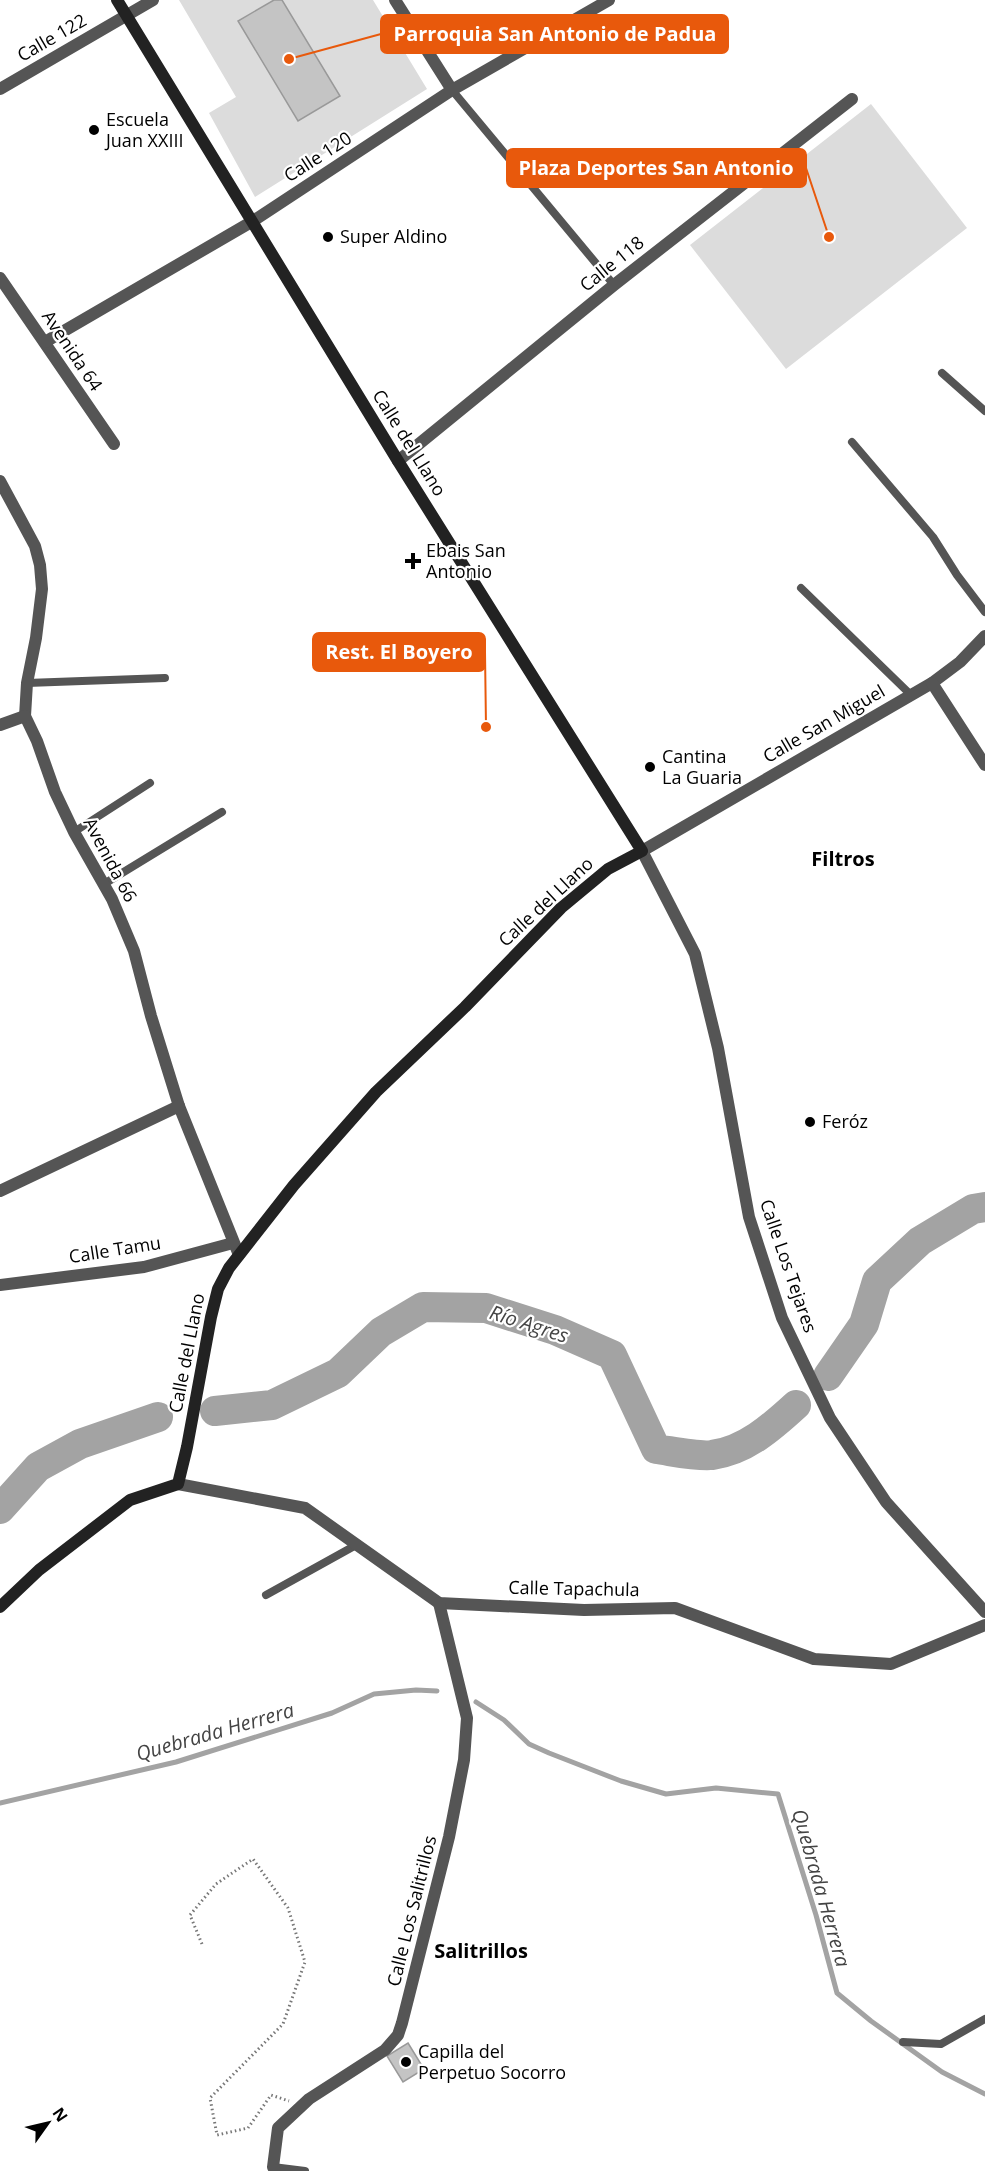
<svg xmlns="http://www.w3.org/2000/svg" width="985" height="2171" viewBox="0 0 985 2171" font-family="'Open Sans',sans-serif">
<style>
.green{fill:#dcdcdc}
.lines{fill:none;stroke-linecap:round;stroke-linejoin:round}
.stream{stroke:#a3a3a3;stroke-width:5}
.river{stroke:#a3a3a3;stroke-width:30}
.building{fill:#c4c4c4;stroke:#999;stroke-width:1.5}
.path{stroke:#777;stroke-width:3;stroke-dasharray:1.5 3;stroke-linecap:butt}
.lane{stroke:#555;stroke-width:8}
.street{stroke:#555;stroke-width:12}
.secondary{stroke:#222;stroke-width:12}
.poi-dot{fill:#000;stroke:#fff;stroke-width:2}
.labels{text-anchor:middle;stroke-width:4.5;stroke-linejoin:round;paint-order:stroke}
.street-label{font-size:18px;fill:#000;stroke:#fff}
.poi-label{font-size:18px;fill:#000;stroke:#fff;text-anchor:start}
.neighbourhood-label{font-size:20px;font-weight:bold;fill:#000;stroke:#fff}
.water-label{font-size:20px;font-style:italic;fill:#444;stroke:#fff}
.leader{fill:none;stroke:#e8590c;stroke-width:2}
.callout-dot{fill:#e8590c;stroke:#fff;stroke-width:2}
.callout{fill:#e8590c;stroke:#e8590c;stroke-width:2}
.callout-label{font-size:20px;text-anchor:middle;font-weight:bold;fill:#fff}
</style>
<rect width="100%" height="100%" fill="#fff"/>
<g class="green">
<polygon points="179,0 373,0 427,89 255,197 209,113 236,97"/>
<polygon points="871,104 967,228 786,369 690,245"/>
</g>
<g class="lines">
<g class="stream">
<polyline points="476,1702 504,1720 529,1744 549,1753 621,1781 666,1794 716,1788 778,1794 816,1915 837,1993 871,2021 942,2072 985,2094"/>
<polyline points="0,1803 176,1762 332,1713 374,1694 416,1690 437,1691"/>
</g>
<g class="river">
<polyline points="828,1376 864,1324 877,1281 920,1241 973,1209 985,1207"/>
<path d="M215,1411L272,1405L338,1373L381,1332L423,1307L486,1308L555,1330L612,1355L656,1449C671,1451 699,1457 712,1455C745,1451 772,1427 796,1405"/>
<polyline points="0,1509 38,1467 80,1444 158,1417"/>
</g>
</g>
<g class="building">
<polygon points="274,0 282,0 340,96 298,121 238,21"/>
<polygon points="408,2043 424,2069 403,2082 387,2056"/>
</g>
<g class="lines">
<polyline class="path" points="202,1944 190,1915 216,1884 253,1859 288,1908 305,1962 283,2024 210,2098 217,2135 248,2128 271,2095 289,2101"/>
<g class="lane">
<polyline points="452,90 614,285"/>
<polyline points="942,373 985,411"/>
<polyline points="852,442 933,537 957,575 985,612"/>
<polyline points="801,588 911,695"/>
<polyline points="27,683 165,678"/>
<polyline points="74,832 150,783"/>
<polyline points="104,884 222,812"/>
<polyline points="266,1595 358,1544"/>
<polyline points="903,2042 941,2044 985,2019"/>
<polyline points="273,2167 305,2171"/>
</g>
<g class="street">
<polyline points="395,0 452,90"/>
<polyline points="0,89 153,0"/>
<polyline points="0,278 114,444"/>
<polyline points="45,342 253,221 452,90 609,0"/>
<polyline points="398,461 614,285 852,99"/>
<polyline points="0,481 35,546 40,565 42,589 36,638 27,683 25,716 37,741 55,792 74,832 112,899 134,951 151,1016 179,1106 239,1255"/>
<polyline points="985,636 960,662 932,683 642,851 695,954 718,1048 749,1217 782,1318 830,1418 886,1502 985,1612"/>
<polyline points="932,683 985,765"/>
<polyline points="0,725 25,716"/>
<polyline points="0,1191 179,1106"/>
<polyline points="0,1285 144,1267 233,1243"/>
<polyline points="178,1484 305,1508 439,1603 584,1610 675,1608 814,1659 891,1664 985,1625"/>
<polyline points="275,2171 273,2167 278,2128 309,2099 385,2050 398,2035 402,2023 449,1837 464,1760 467,1718 439,1603"/>
</g>
<polyline class="secondary" points="0,1607 39,1570 130,1500 178,1484 187,1447 211,1317 218,1289 229,1268 294,1185 376,1092 465,1007 561,908 608,869 642,851 398,461 117,0"/>
</g>
<g class="poi-dot">
<circle cx="94" cy="130" r="6"/>
<circle cx="328" cy="237" r="6"/>
<path d="M410 552h6v6h6v6h-6v6h-6v-6h-6v-6h6z"/>
<circle cx="650" cy="767" r="6"/>
<circle cx="810" cy="1122" r="6"/>
<circle cx="406" cy="2062" r="6"/>
</g>
<g class="labels">
<g class="street-label">
<text transform="translate(52 38) rotate(-30)" y="6">Calle 122</text>
<text transform="translate(318 157) rotate(-33)" y="6">Calle 120</text>
<text transform="translate(612 264) rotate(-39)" y="6">Calle 118</text>
<text transform="translate(72 351) rotate(56)" y="6">Avenida 64</text>
<text transform="translate(409 443) rotate(58)" y="6">Calle del Llano</text>
<text transform="translate(824 724) rotate(-30)" y="6">Calle San Miguel</text>
<text transform="translate(110 860) rotate(62)" y="6">Avenida 66</text>
<text transform="translate(546 902) rotate(-43)" y="6">Calle del Llano</text>
<text transform="translate(115 1250) rotate(-9)" y="6">Calle Tamu</text>
<text transform="translate(788 1266) rotate(71)" y="6">Calle Los Tejares</text>
<text transform="translate(187 1353) rotate(-79)" y="6">Calle del Llano</text>
<text transform="translate(574 1589) rotate(1)" y="6">Calle Tapachula</text>
<text transform="translate(412 1911) rotate(-76)" y="6">Calle Los Salitrillos</text>
</g>
<g class="poi-label">
<text x="106" y="126">Escuela<tspan x="106" dy="21">Juan XXIII</tspan></text>
<text x="340" y="243">Super Aldino</text>
<text x="426" y="557">Ebais San<tspan x="426" dy="21">Antonio</tspan></text>
<text x="662" y="763">Cantina<tspan x="662" dy="21">La Guaria</tspan></text>
<text x="822" y="1128">Feróz</text>
<text x="418" y="2058">Capilla del<tspan x="418" dy="21">Perpetuo Socorro</tspan></text>
</g>
<g class="neighbourhood-label">
<text x="843" y="866">Filtros</text>
<text x="481" y="1958">Salitrillos</text>
</g>
<g class="water-label">
<text transform="translate(529 1324) rotate(18)" y="7">Río Agres</text>
<text transform="translate(215 1732) rotate(-16)" y="7">Quebrada Herrera</text>
<text transform="translate(821 1888) rotate(74)" y="7">Quebrada Herrera</text>
</g>
</g>
<path class="leader" d="M289 59L381 34M829 237L806 168M486 727L485 652"/>
<g class="callout-dot">
<circle cx="289" cy="59" r="6"/>
<circle cx="829" cy="237" r="6"/>
<circle cx="486" cy="727" r="6"/>
</g>
<g class="callout">
<rect x="381" y="15" width="347" height="38" rx="6"/>
<rect x="507" y="149" width="299" height="38" rx="6"/>
<rect x="313" y="633" width="172" height="38" rx="6"/>
</g>
<g class="callout-label">
<text x="555" y="41">Parroquia San Antonio de Padua</text>
<text x="656" y="175">Plaza Deportes San Antonio</text>
<text x="399" y="659">Rest. El Boyero</text>
</g>
<g transform="translate(48 2123) rotate(56)" stroke="#ffffff" stroke-width="4.5" paint-order="stroke">
<path d="M0-4.5L10 22L0 15L-10 22Z" fill="#000000"/>
<text y="-9" font-size="16" font-weight="bold" text-anchor="middle" fill="#000000">N</text>
</g>
</svg>
